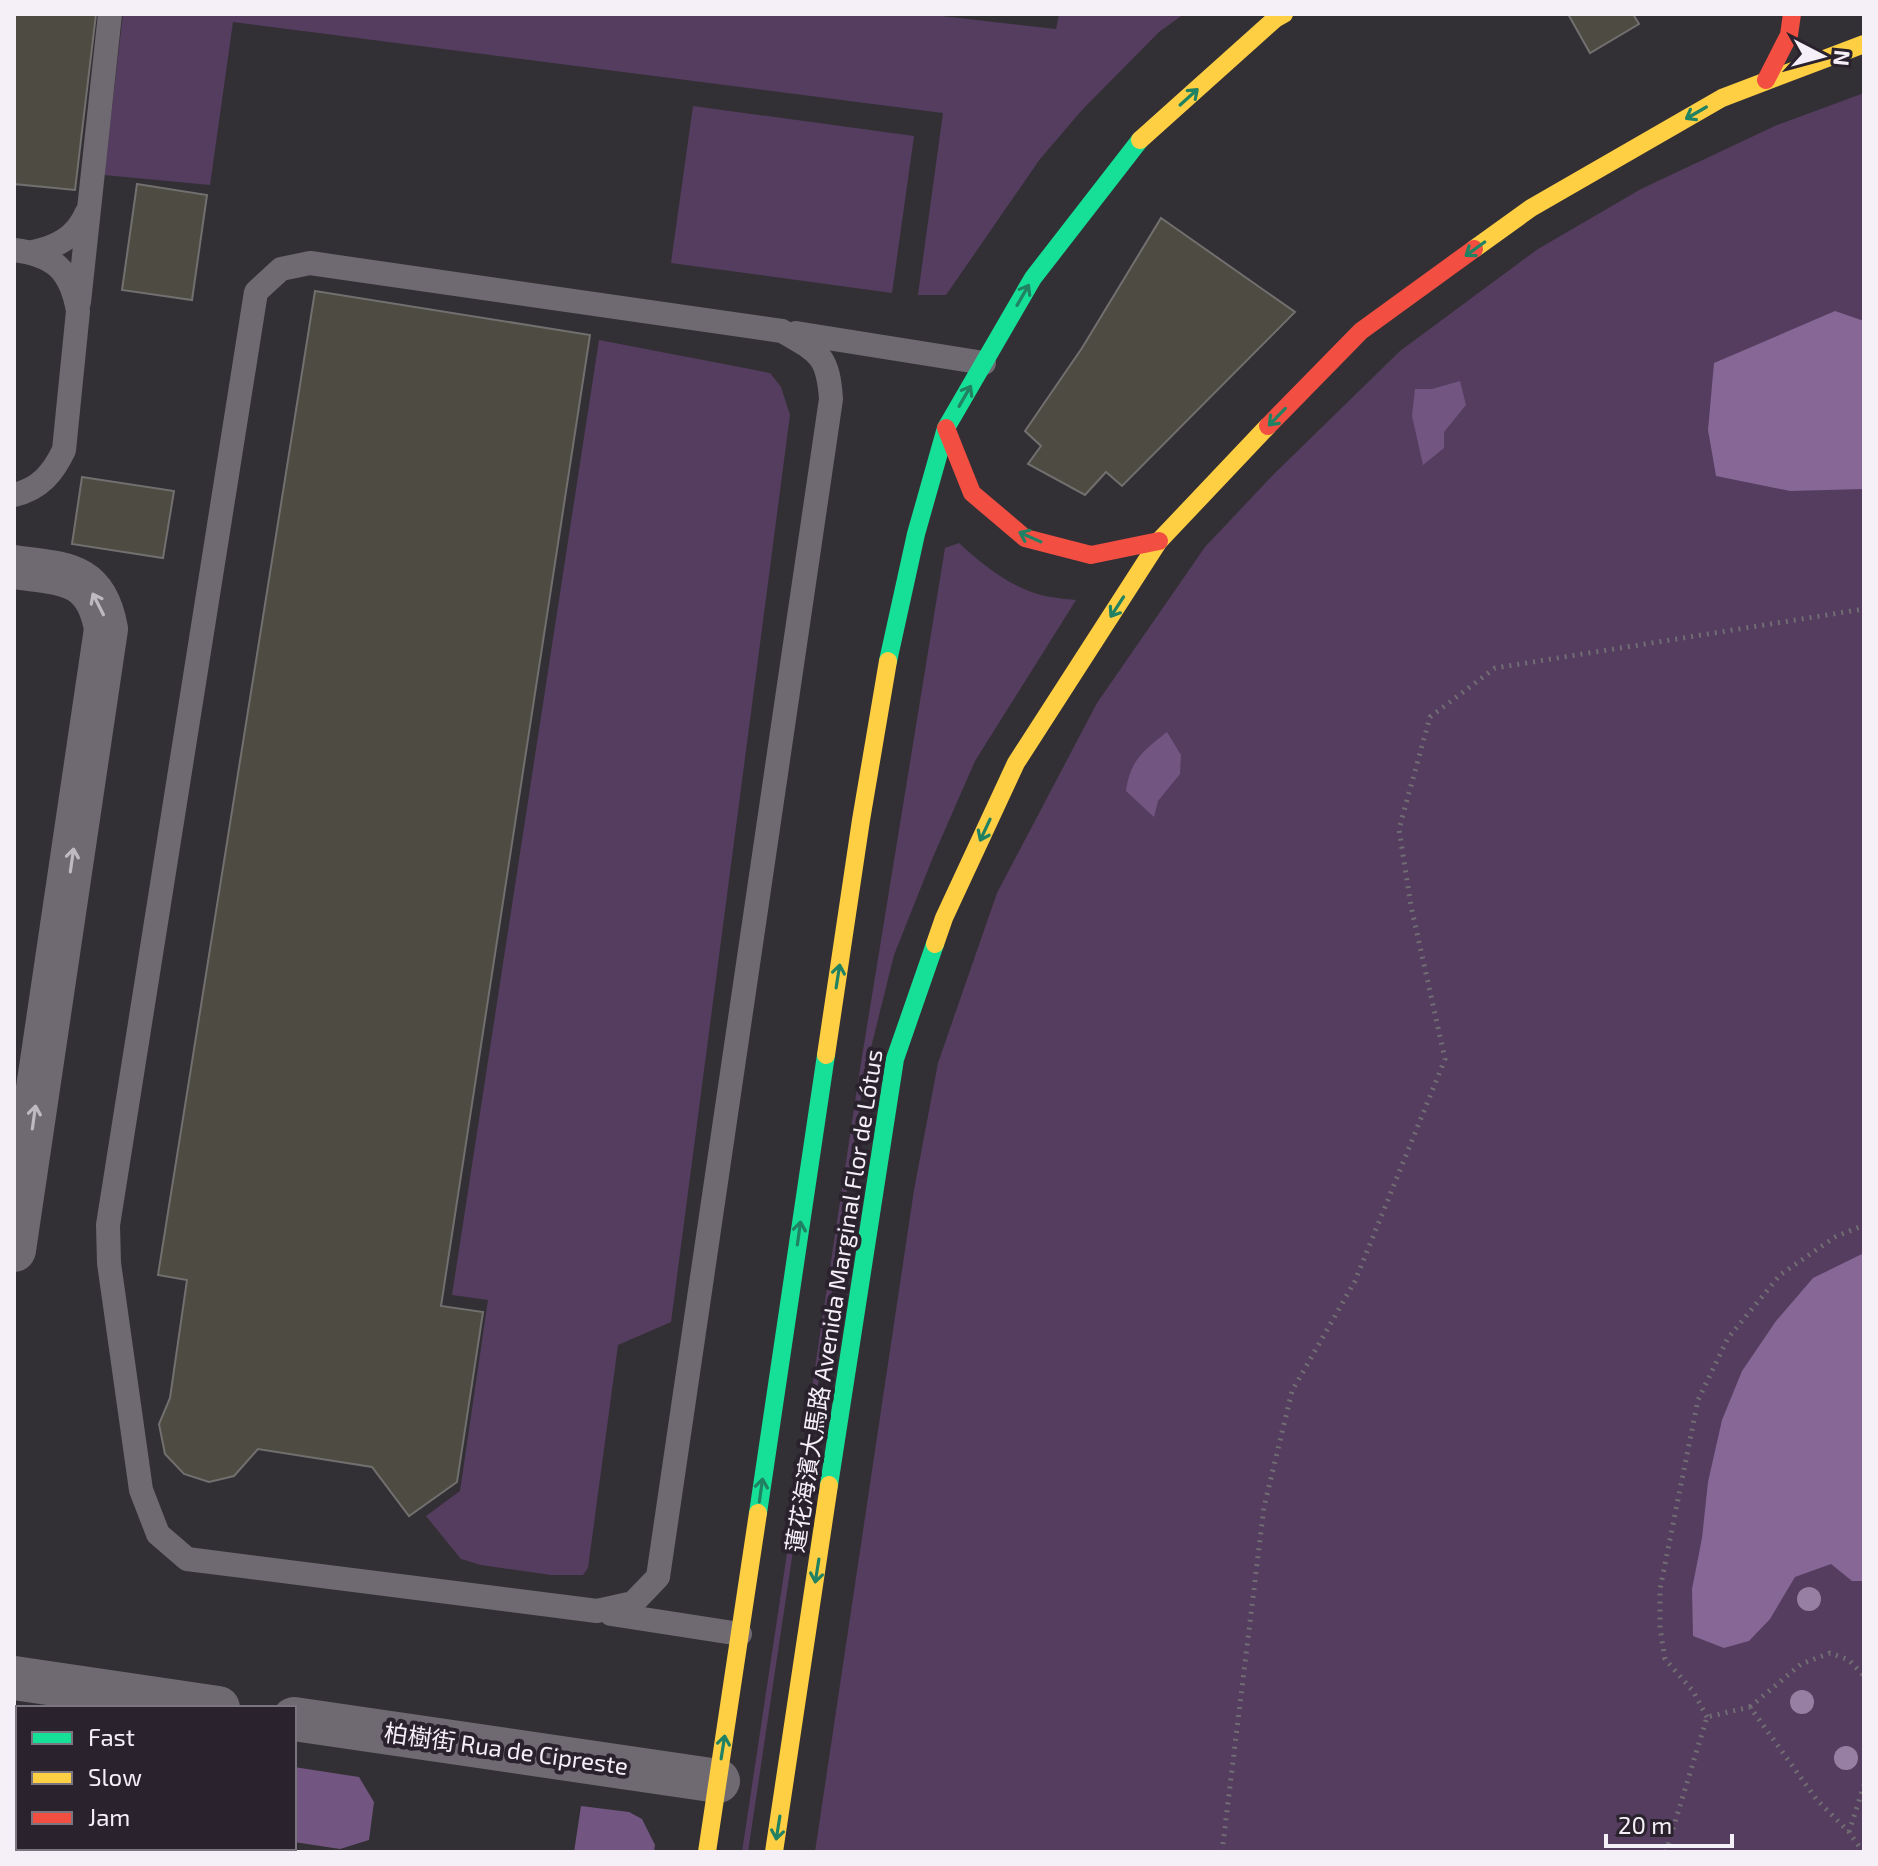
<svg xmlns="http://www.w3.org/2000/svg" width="1878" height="1866" viewBox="0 0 1878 1866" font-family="'Exo 2','Noto Sans SC',sans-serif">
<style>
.green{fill:#543d5f}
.forest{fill:#725580}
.water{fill:#866795}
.building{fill:#4d4b42;stroke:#71706f;stroke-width:2}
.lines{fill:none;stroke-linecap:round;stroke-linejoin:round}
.path{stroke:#716d73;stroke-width:5;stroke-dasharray:2 6;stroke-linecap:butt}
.lane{stroke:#6f6a71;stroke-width:24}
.street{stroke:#6f6a71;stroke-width:44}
.fast{stroke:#16e098;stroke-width:18}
.slow{stroke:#ffcf43;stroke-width:18}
.jam{stroke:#f24e42;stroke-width:18}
.tree{fill:#977fa3}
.oneway{stroke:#208263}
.oneway2{stroke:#bfbac2}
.labels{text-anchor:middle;stroke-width:8;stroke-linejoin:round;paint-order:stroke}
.street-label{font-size:24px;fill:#f5f0f8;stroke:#2a232e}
</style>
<rect width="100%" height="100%" fill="#333035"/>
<g class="green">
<polygon points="123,14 924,14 1056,29 1059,14 1184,14 1159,32 1082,110 1040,159 946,295 918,295 943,113 233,22 210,185 104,175"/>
<polygon points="1864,93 1864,1852 815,1852 914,1190 938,1063 997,893 1097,703 1205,547 1274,474 1400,351 1538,249 1641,189 1777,125"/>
<polygon points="693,106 914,136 892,293 671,263"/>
<polygon points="599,340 770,373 781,387 790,415 671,1322 618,1345 588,1568 583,1575 551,1575 481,1565 461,1559 426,1516 460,1491 488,1300 452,1295"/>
<path d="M959,543C984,566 1011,588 1045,596C1055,598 1066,599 1076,600L975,761L933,857L894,955L864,1076L748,1852H742L860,1069L945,548Z"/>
</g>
<g class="forest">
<polygon points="1460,381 1466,405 1444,432 1444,448 1423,465 1412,416 1415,389 1432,389"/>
<path d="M1167,732L1181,755L1180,774L1158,801L1154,817L1126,791C1130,760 1144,750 1167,732Z"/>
<polygon points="14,1723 18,1724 18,1848 47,1848 45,1852 14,1852"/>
<polygon points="294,1767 359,1777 374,1802 369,1840 340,1849 294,1842"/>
<polygon points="581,1806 629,1812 642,1819 655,1845 654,1852 574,1852"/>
</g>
<g class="water">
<polygon points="1835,311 1864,321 1864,489 1790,491 1716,476 1708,430 1714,363"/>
<polygon points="1864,1253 1864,1581 1852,1581 1831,1564 1795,1577 1770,1619 1749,1641 1724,1648 1693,1636 1692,1589 1702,1538 1708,1482 1722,1420 1742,1371 1776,1321 1813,1278"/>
</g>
<g class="building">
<polygon points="14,14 96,14 75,190 14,184"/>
<polygon points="1568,14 1633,14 1639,24 1590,53"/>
<polygon points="137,184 207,195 192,300 122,290"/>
<polygon points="1161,218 1295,312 1122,486 1106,472 1085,495 1028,464 1041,446 1025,431 1082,348"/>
<polygon points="315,291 590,335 441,1306 483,1312 457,1482 409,1516 372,1467 258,1449 234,1476 209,1482 184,1474 165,1454 159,1424 170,1398 187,1280 158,1275"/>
<polygon points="82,477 174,491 163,558 72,544"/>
</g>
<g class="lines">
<g class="path">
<polyline points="1750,1707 1801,1664 1830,1653 1849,1660 1864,1676"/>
<polyline points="1707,1717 1693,1691 1665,1659 1660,1628 1660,1589 1698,1400 1728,1338 1780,1275 1835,1237 1864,1225"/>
<polyline points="1849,1832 1864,1785"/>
<polyline points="1222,1852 1264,1507 1292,1391 1355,1281 1445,1059 1411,906 1399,829 1430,717 1495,668 1864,609"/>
<polyline points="1666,1852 1707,1717 1750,1707 1817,1800 1849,1832 1863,1852"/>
</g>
<g class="lane">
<path d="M14,250C55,255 71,271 78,311L64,450C53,473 40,489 14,495"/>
<path d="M33,252C57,247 76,237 86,214"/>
<path d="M310,263L782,331C818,352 828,354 831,399L658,1577L633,1603L597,1611L187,1559L158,1534L141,1490L109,1263L108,1225L256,292L281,269Z"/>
<polyline points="79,302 110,14"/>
<polyline points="796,333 984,363"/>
<polyline points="611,1614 740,1634"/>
</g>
<g class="street">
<path d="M14,567C63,574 96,571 106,629L14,1250"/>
<polyline points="14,1678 218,1708"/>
<polyline points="294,1719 718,1781"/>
</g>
<g class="fast">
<polyline points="888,661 916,534 946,428 1033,278 1140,140"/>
<polyline points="829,1485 895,1059 935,944"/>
<polyline points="758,1513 826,1055"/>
</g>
<g class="slow">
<polyline points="1140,140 1275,19 1284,14"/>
<polyline points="1474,249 1531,208 1722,98 1864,44"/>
<polyline points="935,944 944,918 1016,763 1159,541 1268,426"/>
<polyline points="826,1055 861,820 888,661"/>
<polyline points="707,1852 758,1513"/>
<polyline points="774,1852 829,1485"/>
</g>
<g class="jam">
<polyline points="1766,80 1789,35 1792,14"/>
<polyline points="1268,426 1361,331 1474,249"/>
<polyline points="946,428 972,493 1025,538 1091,555 1159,541"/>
</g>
</g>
<g class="tree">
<circle cx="1809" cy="1599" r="12"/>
<circle cx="1802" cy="1702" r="12"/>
<circle cx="1846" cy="1758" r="12"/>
</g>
<defs><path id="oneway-shaft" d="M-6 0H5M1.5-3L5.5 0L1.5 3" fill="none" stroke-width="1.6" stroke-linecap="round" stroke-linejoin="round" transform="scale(2)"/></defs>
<g class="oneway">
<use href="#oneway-shaft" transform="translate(1189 97) rotate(-42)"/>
<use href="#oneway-shaft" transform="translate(1696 113) rotate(150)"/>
<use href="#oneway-shaft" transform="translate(1475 249) rotate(144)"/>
<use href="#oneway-shaft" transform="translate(1023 295) rotate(-60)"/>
<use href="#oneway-shaft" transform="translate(965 396) rotate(-60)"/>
<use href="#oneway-shaft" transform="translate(1277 417) rotate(134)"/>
<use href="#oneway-shaft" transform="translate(1030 537) rotate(-156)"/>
<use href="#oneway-shaft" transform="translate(1117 607) rotate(123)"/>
<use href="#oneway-shaft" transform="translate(985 830) rotate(115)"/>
<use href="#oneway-shaft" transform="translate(838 976) rotate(-81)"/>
<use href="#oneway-shaft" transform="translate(799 1233) rotate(-82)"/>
<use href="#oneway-shaft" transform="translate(761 1490) rotate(-82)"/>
<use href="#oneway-shaft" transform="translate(817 1571) rotate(99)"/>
<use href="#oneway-shaft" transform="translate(723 1747) rotate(-81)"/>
<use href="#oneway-shaft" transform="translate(778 1828) rotate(99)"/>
</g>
<g class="oneway2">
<use href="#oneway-shaft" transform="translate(98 604) rotate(-117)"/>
<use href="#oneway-shaft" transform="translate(72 860) rotate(-82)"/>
<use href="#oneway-shaft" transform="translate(34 1117) rotate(-82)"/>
</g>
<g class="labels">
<g class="street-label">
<text transform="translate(835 1301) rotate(-81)" y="8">蓮花海濱大馬路 Avenida Marginal Flor de Lótus</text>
<text transform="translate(506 1750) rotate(8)" y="8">柏樹街 Rua de Cipreste</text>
</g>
</g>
<rect width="1878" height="1866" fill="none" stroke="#f5f0f8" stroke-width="32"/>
<rect x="16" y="1706" width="280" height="144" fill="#2a232e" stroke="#7b757f" stroke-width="2"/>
<rect x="32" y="1732" width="40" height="12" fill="#16e098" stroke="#7b757f" stroke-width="2"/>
<text x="88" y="1746" font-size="24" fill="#f5f0f8">Fast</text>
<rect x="32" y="1772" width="40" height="12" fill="#ffcf43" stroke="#7b757f" stroke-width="2"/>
<text x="88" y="1786" font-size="24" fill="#f5f0f8">Slow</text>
<rect x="32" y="1812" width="40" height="12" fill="#f24e42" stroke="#7b757f" stroke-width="2"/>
<text x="88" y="1826" font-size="24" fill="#f5f0f8">Jam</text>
<g transform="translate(1822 56) rotate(96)" stroke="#2a232e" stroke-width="6" paint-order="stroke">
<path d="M0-6L14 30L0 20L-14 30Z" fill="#f5f0f8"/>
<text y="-12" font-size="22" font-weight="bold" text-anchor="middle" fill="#f5f0f8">N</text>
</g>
<path d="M1606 1834v12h126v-12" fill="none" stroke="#f5f0f8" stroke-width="4"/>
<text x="1618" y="1834" font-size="24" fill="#f5f0f8" stroke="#2a232e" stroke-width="6" paint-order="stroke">20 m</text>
</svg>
